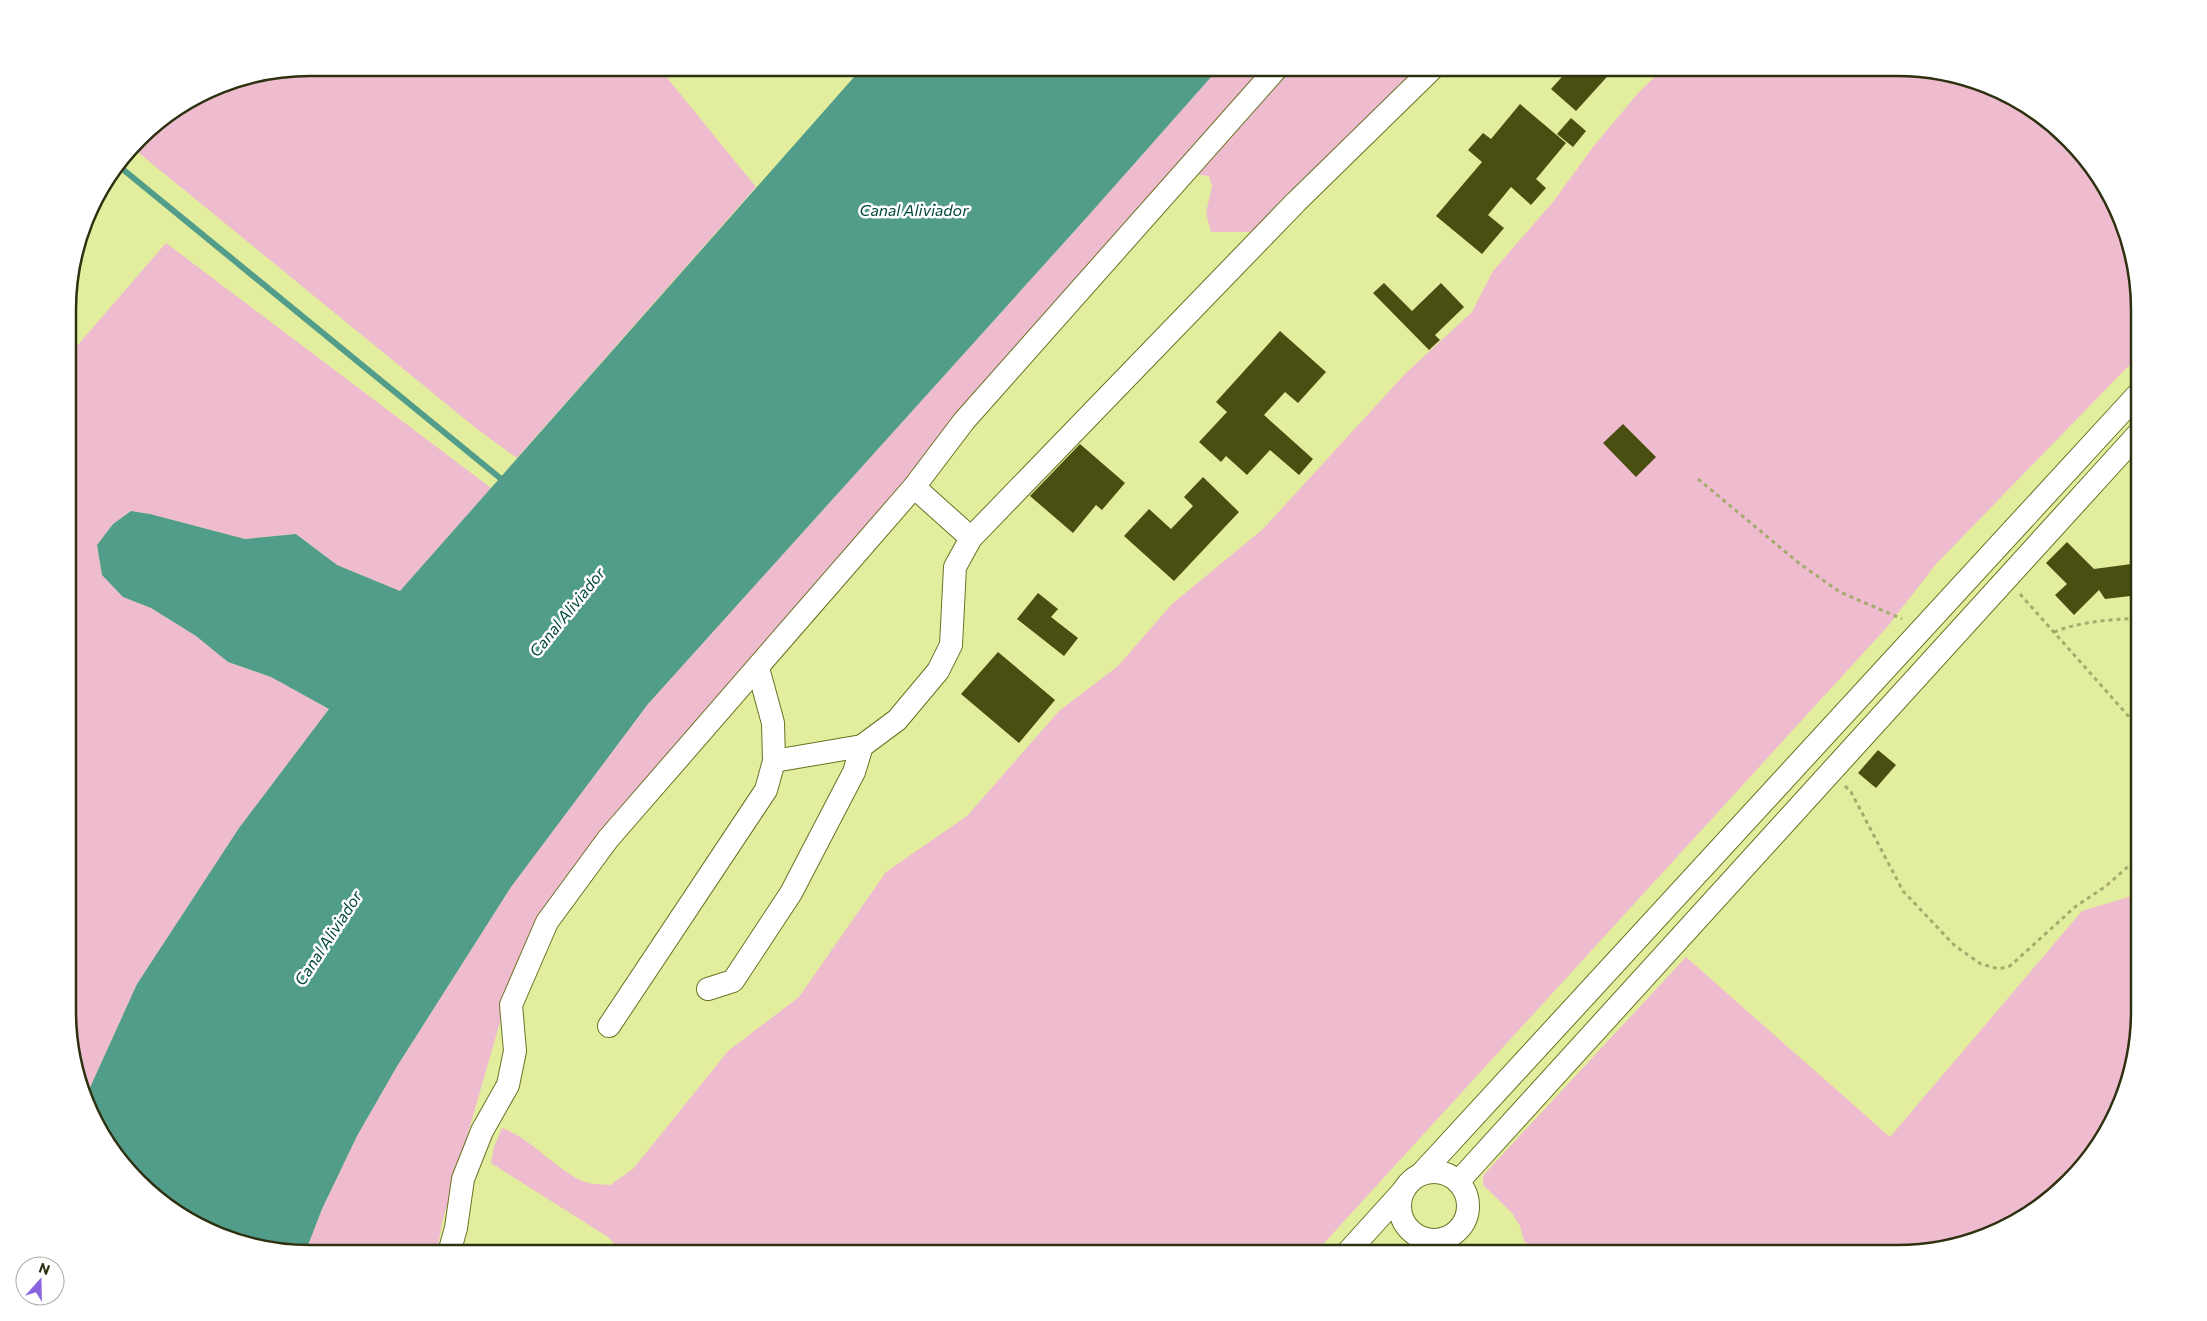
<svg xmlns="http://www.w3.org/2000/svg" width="2207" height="1321" viewBox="0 0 2207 1321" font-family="Commissioner,sans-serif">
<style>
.green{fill:#efbbcf}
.water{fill:#529d89}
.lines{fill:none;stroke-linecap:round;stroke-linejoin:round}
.stream{stroke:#529d89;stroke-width:6}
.building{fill:#4a4f11}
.minor-casing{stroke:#6b7224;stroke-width:24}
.path{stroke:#a4ac6d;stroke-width:3;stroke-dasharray:4 4;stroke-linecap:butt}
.minor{stroke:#fff;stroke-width:22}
.labels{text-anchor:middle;stroke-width:5;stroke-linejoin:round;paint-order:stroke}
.water-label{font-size:16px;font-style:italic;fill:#014739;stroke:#fff}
.rim{fill:none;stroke:#2d3110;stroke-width:2.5}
</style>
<rect width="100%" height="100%" fill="#e3ed9e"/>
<g class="green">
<polygon points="310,68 659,68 756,187 517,458 477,429 134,149 150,128 217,86"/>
<polygon points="1219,68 1423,68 1257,232 1211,232 1206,213 1212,186 1209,176 1176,172 605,827 505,1005 442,1223 437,1253 305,1253 322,1209 357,1136 396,1068 511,887 648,704 1088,216"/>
<path d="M1664,68H1897L1960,76L2019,100L2099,175L2127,232L2139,294V355L1936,564L1888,626L1315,1253H623L608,1237L491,1163L494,1147L502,1128C533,1139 553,1168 583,1181C591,1185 602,1184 610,1185L633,1169L728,1051L799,997L886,872L967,816L1059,711L1118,666L1172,604L1263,529L1405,374L1472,312L1493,271L1553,202L1593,147L1639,92Z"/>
<polygon points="166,243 491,488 400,591 337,565 296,534 245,539 150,514 131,511 113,524 97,545 102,575 123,597 151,608 196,636 228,662 271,677 329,709 239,828 137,984 88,1092 70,1042 70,354"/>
<polygon points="2139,894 2139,1027 2127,1089 2107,1133 2068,1183 2019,1221 1960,1245 1913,1253 1538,1253 1524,1241 1520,1226 1512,1213 1483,1185 1483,1176 1488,1170 1686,957 1890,1137 2082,911"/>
</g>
<polygon class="water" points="862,68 1219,68 1088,216 648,704 511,887 396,1068 357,1136 322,1209 305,1253 247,1245 188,1221 108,1146 88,1092 137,984 239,828 329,709 271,677 228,662 196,636 151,608 123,597 102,575 97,545 113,524 131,511 150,514 245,539 296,534 337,565 400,591"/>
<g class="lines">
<polyline class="stream" points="120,167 500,478"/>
</g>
<g class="building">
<polygon points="1570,68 1615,68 1576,111 1551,89"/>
<polygon points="1520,104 1566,143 1536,179 1546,188 1531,205 1511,187 1488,215 1504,228 1482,254 1436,216 1482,162 1468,150 1483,133 1491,139"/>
<polygon points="1571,118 1586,131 1573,147 1557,134"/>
<polygon points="1384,283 1412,311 1441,283 1464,307 1435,335 1440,340 1429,350 1373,293"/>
<polygon points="1280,331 1326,372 1298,403 1285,392 1264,415 1313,459 1299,475 1270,450 1247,475 1226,456 1221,462 1199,442 1227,412 1216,402"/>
<polygon points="1623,424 1656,457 1636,477 1603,443"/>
<polygon points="1080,444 1125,483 1102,510 1096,505 1073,533 1030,496"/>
<polygon points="1203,477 1239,512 1174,581 1124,536 1149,509 1171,529 1193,506 1184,497"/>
<polygon points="2067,542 2094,569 2139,563 2139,595 2105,599 2099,590 2074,615 2055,595 2067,584 2046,563"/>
<polygon points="1038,593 1058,609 1051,617 1078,638 1064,656 1017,619"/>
<polygon points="998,652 1055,700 1019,743 961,694"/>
<polygon points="1878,750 1896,765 1876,788 1858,773"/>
</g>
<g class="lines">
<g class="minor-casing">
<g id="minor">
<polyline points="914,487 971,538 1296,202 1433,68"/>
<polyline points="774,761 862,746"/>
<polyline points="708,989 733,981 791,893 854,772 862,746 897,720 938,671 951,645 955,567 971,538"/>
<polyline points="609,1026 766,790 774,761 773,723 758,668"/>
<circle cx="1434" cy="1206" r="34"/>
<polyline points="1421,1174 2139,393"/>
<polyline points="1458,1182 2139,433"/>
<polyline points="449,1253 456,1228 463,1179 482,1131 508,1085 515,1051 511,1005 547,922 608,839 914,487 964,421 1277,68"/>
<polyline points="1347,1253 1404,1190"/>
</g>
</g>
<g class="path">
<polyline points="1698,479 1800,564 1840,592 1902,619"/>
<polyline points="2020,594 2139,728"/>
<path d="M2054,632C2082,621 2109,620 2139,618"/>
<polyline points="1845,786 1851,792 1903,891 1955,946 1981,964 1999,969 2010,966 2075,907 2106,886 2139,857"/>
</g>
<use href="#minor" class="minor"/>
</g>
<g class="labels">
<g class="water-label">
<text x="914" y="216">Canal Aliviador</text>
<text transform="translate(567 612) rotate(-51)" y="6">Canal Aliviador</text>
<text transform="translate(328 938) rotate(-57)" y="6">Canal Aliviador</text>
</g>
</g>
<path d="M0 0H2207V1321H0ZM310 76H1897A234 234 0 0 1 2131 310V1011A234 234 0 0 1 1897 1245H310A234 234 0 0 1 76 1011V310A234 234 0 0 1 310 76Z" fill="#fff" fill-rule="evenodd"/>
<path class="rim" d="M310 76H1897A234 234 0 0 1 2131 310V1011A234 234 0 0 1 1897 1245H310A234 234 0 0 1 76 1011V310A234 234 0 0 1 310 76Z"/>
<g transform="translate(40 1281) rotate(20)"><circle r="24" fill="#ffffff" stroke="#abad9f"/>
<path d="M0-4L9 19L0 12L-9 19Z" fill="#8864df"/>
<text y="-8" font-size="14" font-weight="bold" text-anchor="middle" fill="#2d3110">N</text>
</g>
</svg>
